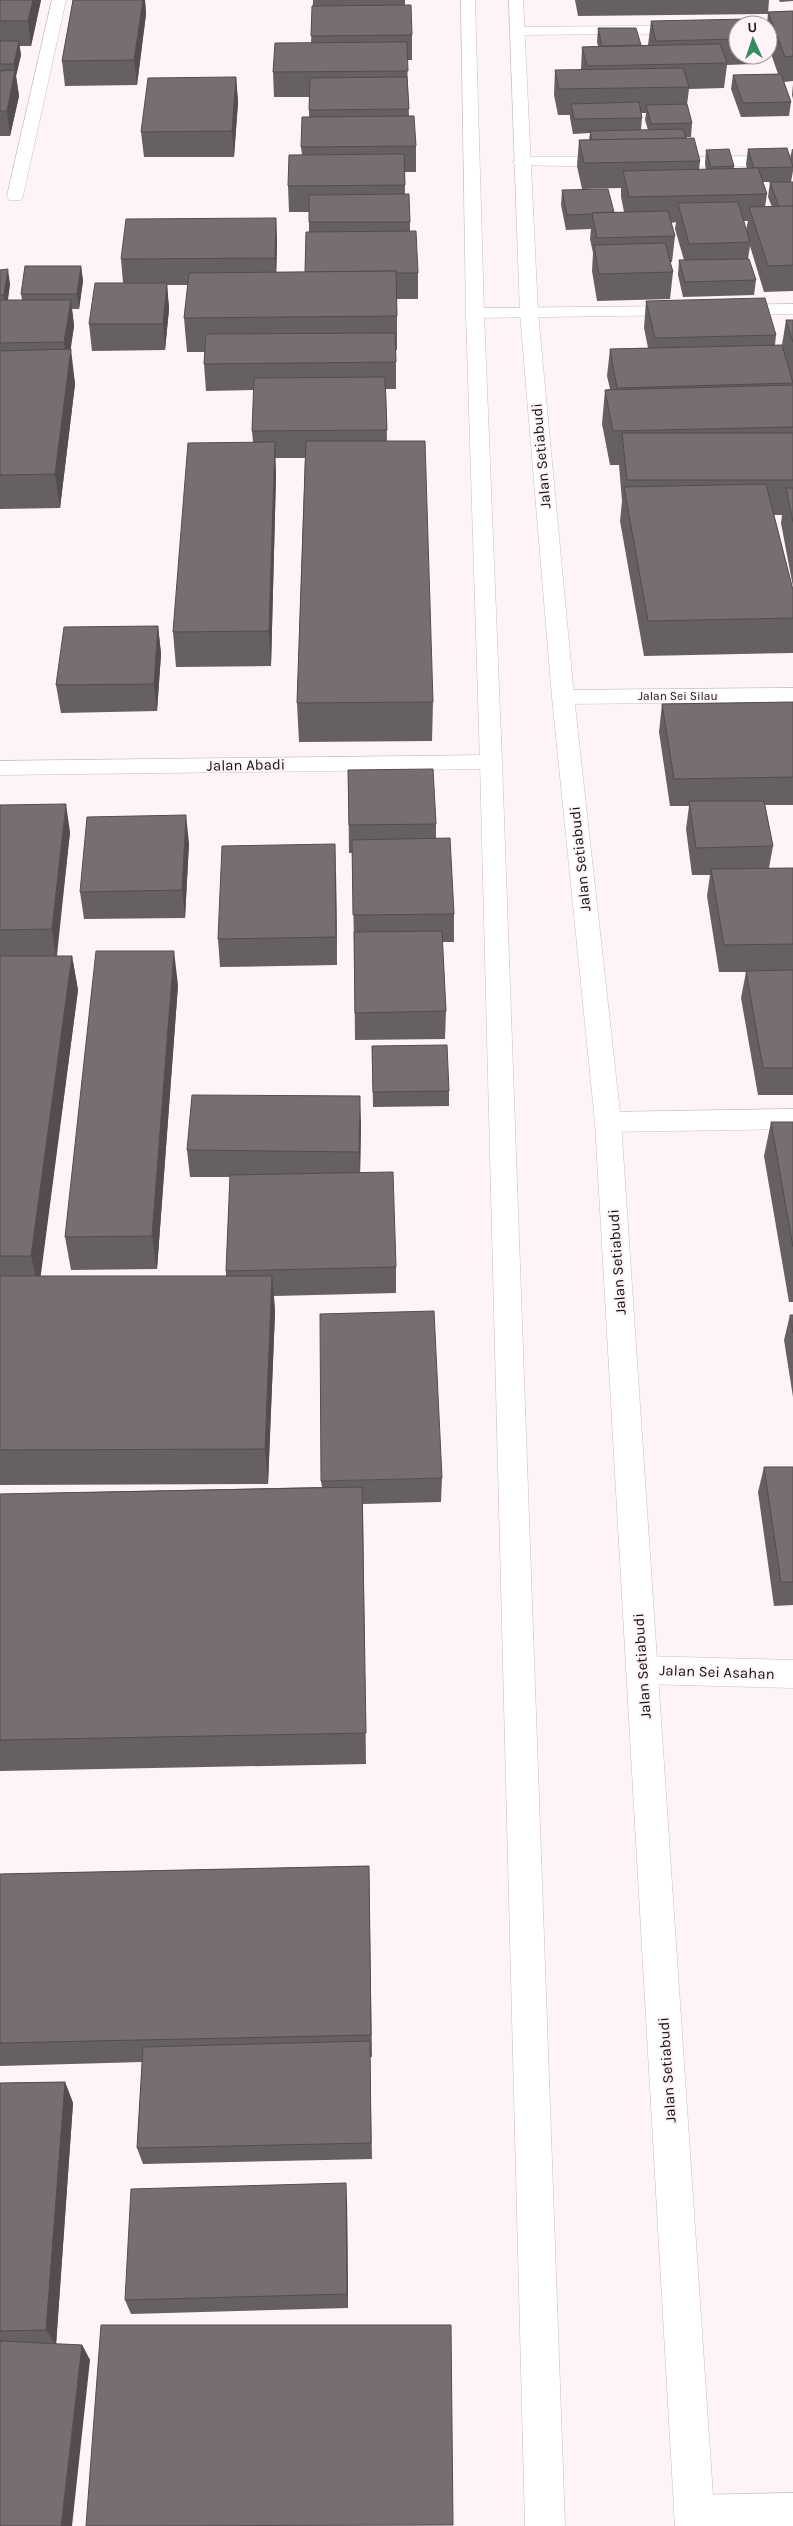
<svg xmlns="http://www.w3.org/2000/svg" width="793" height="2526" viewBox="0 0 793 2526" font-family="Karla,sans-serif">
<style>
.lines{fill:none;stroke-linecap:round;stroke-linejoin:round}
.service-casing{stroke:#c7bec3;stroke-width:1}
.minor-casing{stroke:#c7bec3;stroke-width:1}
.tertiary-casing{stroke:#c7bec3;stroke-width:1}
.primary-casing{stroke:#c7bec3;stroke-width:1}
.service{fill:#fff;fill-rule:evenodd}
.minor{fill:#fff;fill-rule:evenodd}
.tertiary{fill:#fff;fill-rule:evenodd}
.primary{fill:#fff;fill-rule:evenodd}
.wall{fill:#665f63;fill-rule:evenodd}
.shaded-wall{fill:#534d50}
.building{fill:#776e73;stroke:#534d50}
.labels{text-anchor:middle;stroke-width:4;stroke-linejoin:round;paint-order:stroke}
.far-street-label{font-size:12px;fill:#141113;stroke:#fdf3f8}
.street-label{font-size:15px;fill:#141113;stroke:#fdf3f8}
</style>
<rect width="100%" height="100%" fill="#fdf3f8"/>
<g class="lines">
<g class="service-casing">
<polygon id="service" points="793,1109 793,1129 608,1132 599,1129 595,1122 599,1115 608,1112"/>
</g>
<g class="minor-casing">
<g id="minor">
<polygon points="52,0 66,0 23,196 21,200 9,200 7,196"/>
<polygon points="738,25 738,33 518,35 511,31 518,27 738,25 740,25"/>
<polygon points="793,156 793,166 662,167 654,162 662,157"/>
<polygon points="521,157 614,157 622,162 614,167 515,165 513,162"/>
<polygon points="793,304 793,314 732,315 726,314 723,310 726,306 732,305"/>
<polygon points="681,306 687,307 690,311 687,315 475,318 469,317 466,313 469,309 475,308"/>
<polygon points="793,688 793,702 563,704 555,702 552,697 555,692 563,690"/>
<polygon points="642,1656 793,1660 793,1688 642,1684 631,1680 626,1670 631,1660"/>
<polygon points="793,2493 793,2526 678,2526 674,2515 680,2501 694,2495"/>
</g>
</g>
<g class="tertiary-casing">
<polygon id="tertiary" points="491,755 499,757 502,762 499,767 491,769 0,775 0,761"/>
</g>
<g class="primary-casing">
<g id="primary">
<polygon points="461,0 475,0 484,313 502,762 565,2526 525,2526 480,762 466,313"/>
<polygon points="509,0 523,0 538,313 574,697 621,1122 715,2526 675,2526 595,1122 552,697 520,313"/>
</g>
</g>
<use href="#service" class="service"/>
<use href="#minor" class="minor"/>
<use href="#tertiary" class="tertiary"/>
<use href="#primary" class="primary"/>
</g>
<g class="wall">
<polygon points="0,0 41,0 31,46 19,46 21,55 16,76 19,96 10,136 0,136"/>
<polygon points="73,0 145,0 146,14 137,85 65,86 62,61"/>
<polygon points="313,0 405,0 405,5 412,35 412,60 407,60 408,86 409,116 416,146 416,172 405,172 405,194 410,222 410,231 418,273 418,299 397,299 397,350 396,350 396,389 386,389 387,441 433,702 432,741 299,742 297,703 305,458 275,458 276,476 271,666 176,667 173,632 253,442 252,431 254,390 206,391 204,364 204,352 187,352 184,318 188,285 167,285 169,309 165,350 92,351 89,324 123,283 121,259 276,218 277,244 276,272 305,272 309,232 309,212 289,212 288,186 302,155 301,147 309,117 309,97 274,97 273,72 311,43"/>
<polygon points="575,0 769,0 768,14 578,16"/>
<polygon points="779,0 793,0 793,1 780,2"/>
<polygon points="793,11 793,81 784,82 791,102 789,116 741,117 731,89 733,75 778,74 768,45 768,25 767,25 768,12"/>
<path d="M651,21L738,25V55H753L752,64L727,65L724,88L689,89L687,105L692,123L691,137H686L700,161L699,170H706L705,164L706,150L734,166V169H747L746,164L748,149L790,159L792,149H793V172V171L791,182H793V291L764,292L750,246L748,259L756,280L754,295L683,297L678,275L679,260H684L675,229L676,222L671,223L675,236L672,262H670L673,272L670,299L597,301L592,271L593,253L590,239L591,229L566,230L561,205L562,190L614,212H624L621,197V188L582,189L577,166L579,140H589L590,133L573,134L570,118V115H558L554,95L555,70H581L582,47L598,46L597,42L598,28L641,45H648ZM641,113H646L645,120L648,130H641L642,118ZM763,182H770L768,197L772,207H765L767,194ZM744,221H748L746,230Z"/>
<polygon points="236,77 238,102 234,157 144,157 141,132"/>
<polygon points="793,84 793,99 792,95"/>
<polygon points="81,266 83,281 79,309 72,309 74,326 70,349 75,384 60,508 0,509 0,270 10,284 8,300 22,300 21,294"/>
<polygon points="646,301 776,335 775,345 782,345 786,320 793,320 793,587 781,523 782,515 774,515 793,590 793,653 644,656 620,521 622,501 619,465 610,465 602,424 605,390 610,389 607,376 610,349 648,348 644,328"/>
<polygon points="158,626 161,654 157,711 61,713 56,685"/>
<polygon points="793,702 793,805 765,805 773,846 769,868 793,868 793,1095 758,1095 741,998 746,972 719,972 707,896 710,875 692,875 686,829 689,806 670,806 659,732 662,704"/>
<polygon points="348,770 436,824 436,839 454,914 454,942 442,942 446,1011 445,1039 355,1040 354,943 352,853 349,853"/>
<polygon points="0,805 70,832 57,956 72,956 78,990 40,1276 226,1276 226,1271 230,1177 190,1177 187,1150 361,1123 360,1173 396,1267 396,1293 274,1296 275,1312 268,1484 0,1485"/>
<polygon points="189,843 185,918 84,919 80,892"/>
<polygon points="336,872 337,965 220,967 218,939"/>
<polygon points="178,985 157,1269 71,1270 65,1237"/>
<polygon points="372,1046 449,1091 449,1106 373,1107"/>
<polygon points="771,1122 793,1122 793,1302 789,1302 764,1156"/>
<polygon points="790,1315 793,1315 793,1397 784,1340"/>
<polygon points="764,1467 793,1467 793,1605 774,1606 758,1492"/>
<polygon points="442,1478 441,1502 363,1504 366,1764 0,1771 0,1494 322,1487 321,1481"/>
<polygon points="369,1866 372,2057 370,2057 372,2159 143,2164 137,2148 142,2062 0,2066 0,1874"/>
<polygon points="65,2082 73,2103 56,2344 82,2345 90,2360 0,2526 0,2083"/>
<polygon points="347,2199 348,2308 131,2314 125,2300"/>
</g>
<g class="shaded-wall">
<polygon points="33,0 41,0 31,46 28,21"/>
<polygon points="143,0 145,0 146,14 137,85 134,60"/>
<polygon points="19,41 21,55 16,76 19,96 10,136 7,111 15,73 14,64"/>
<polygon points="236,77 238,102 234,157 232,131"/>
<polygon points="276,218 277,244 276,284 275,258"/>
<polygon points="81,266 83,281 79,309 77,294"/>
<polygon points="8,269 10,284 6,310 4,295"/>
<polygon points="167,283 169,309 165,350 163,324"/>
<polygon points="71,300 74,326 68,369 64,342"/>
<polygon points="71,349 75,384 60,508 55,474"/>
<polygon points="275,442 276,476 271,666 269,631"/>
<polygon points="158,626 161,654 157,711 154,684"/>
<polygon points="66,804 70,832 56,957 52,929"/>
<polygon points="186,815 189,843 185,918 182,890"/>
<polygon points="335,844 336,872 337,965 336,937"/>
<polygon points="174,951 178,985 157,1269 152,1236"/>
<polygon points="72,956 78,990 39,1289 31,1256"/>
<polygon points="360,1096 361,1123 360,1178 359,1152"/>
<polygon points="272,1276 275,1312 268,1484 265,1449"/>
<polygon points="65,2082 73,2103 56,2346 46,2330"/>
<polygon points="346,2183 347,2199 348,2308 347,2294"/>
<polygon points="82,2345 90,2360 72,2526 61,2526"/>
</g>
<g class="building">
<polygon points="0,0 33,0 28,21 0,21"/>
<polygon points="73,0 143,0 134,60 62,61"/>
<polygon points="411,5 412,35 311,36 312,6"/>
<polygon points="793,11 793,56 785,57 768,12"/>
<polygon points="748,19 750,25 738,25 738,39 656,41 651,21"/>
<polygon points="598,28 636,28 641,45 602,46"/>
<polygon points="0,41 19,41 14,64 0,64"/>
<polygon points="407,42 408,71 273,72 275,43"/>
<polygon points="720,44 727,63 587,66 582,47"/>
<polygon points="683,68 689,87 559,89 555,70"/>
<polygon points="15,70 7,111 0,111 0,71"/>
<polygon points="781,74 791,102 743,103 733,75"/>
<polygon points="236,77 232,131 141,132 148,78"/>
<polygon points="407,77 409,109 309,110 310,78"/>
<polygon points="639,102 642,118 574,119 571,104"/>
<polygon points="687,104 692,123 651,124 646,105"/>
<polygon points="414,116 416,146 301,147 302,117"/>
<polygon points="683,129 686,138 592,140 590,131"/>
<polygon points="694,138 700,161 584,163 579,140"/>
<polygon points="787,148 793,167 754,168 748,149"/>
<polygon points="729,149 734,166 711,167 706,150"/>
<polygon points="404,154 405,185 288,186 289,155"/>
<polygon points="758,168 767,194 629,197 623,171"/>
<polygon points="770,182 793,182 793,206 779,207"/>
<polygon points="608,189 614,212 592,213 592,214 567,215 562,190"/>
<polygon points="409,194 410,222 309,222 309,195"/>
<polygon points="738,202 750,242 689,244 678,203"/>
<polygon points="793,206 793,265 768,266 749,207"/>
<polygon points="668,211 675,236 597,238 592,213"/>
<polygon points="276,218 275,258 121,259 126,219"/>
<polygon points="416,231 418,273 396,273 396,271 305,272 306,232"/>
<polygon points="665,243 673,272 599,274 594,245"/>
<polygon points="749,259 756,280 685,282 679,260"/>
<polygon points="25,266 81,266 77,294 21,294"/>
<polygon points="8,269 4,295 0,295 0,270"/>
<polygon points="396,271 397,316 184,318 189,273"/>
<polygon points="95,283 167,283 163,324 89,324"/>
<polygon points="765,298 776,335 655,338 646,301"/>
<polygon points="0,300 71,300 64,342 0,343"/>
<polygon points="786,320 793,320 793,342"/>
<polygon points="395,333 396,362 204,364 206,334"/>
<polygon points="782,345 793,383 617,388 610,349"/>
<polygon points="71,349 55,474 0,475 0,351"/>
<polygon points="385,377 387,430 252,431 254,378"/>
<polygon points="793,385 793,427 613,431 605,390"/>
<polygon points="622,433 793,433 793,480 627,480"/>
<polygon points="306,441 425,441 433,702 297,703"/>
<polygon points="275,442 269,631 173,632 188,443"/>
<polygon points="766,484 793,590 793,618 648,621 624,487"/>
<polygon points="786,488 793,488 793,522"/>
<polygon points="158,626 154,684 56,685 64,627"/>
<polygon points="793,702 793,777 674,779 662,704"/>
<polygon points="433,769 436,824 349,825 348,770"/>
<polygon points="689,801 764,801 773,846 696,848"/>
<polygon points="66,804 52,929 0,930 0,805"/>
<polygon points="186,815 182,890 80,892 87,817"/>
<polygon points="450,838 454,914 353,915 352,840"/>
<polygon points="335,844 336,937 218,939 222,846"/>
<polygon points="793,868 793,944 724,945 711,869"/>
<polygon points="442,931 446,1011 355,1013 354,932"/>
<polygon points="96,951 174,951 152,1236 65,1237"/>
<polygon points="0,956 72,956 31,1256 0,1256"/>
<polygon points="793,970 793,1068 763,1068 746,971"/>
<polygon points="447,1045 449,1091 373,1092 372,1046"/>
<polygon points="192,1095 360,1096 359,1152 187,1150"/>
<polygon points="771,1122 793,1122 793,1247"/>
<polygon points="393,1172 396,1267 226,1271 230,1175"/>
<polygon points="0,1276 272,1276 265,1449 0,1450"/>
<polygon points="434,1311 442,1478 321,1481 320,1314"/>
<polygon points="790,1315 793,1315 793,1333"/>
<polygon points="764,1467 793,1467 793,1582 781,1582"/>
<polygon points="362,1487 366,1733 0,1740 0,1494"/>
<polygon points="369,1866 371,2035 0,2043 0,1874"/>
<polygon points="370,2041 371,2143 137,2148 143,2047"/>
<polygon points="65,2082 46,2330 0,2331 0,2083"/>
<polygon points="346,2183 347,2294 125,2300 131,2189"/>
<polygon points="101,2325 451,2325 453,2525 86,2526"/>
<polygon points="0,2341 82,2345 61,2526 0,2526"/>
</g>
<g class="labels">
<g class="far-street-label">
<text x="678" y="700">Jalan Sei Silau</text>
</g>
<g class="street-label">
<text transform="translate(541 456) rotate(-95)" y="5">Jalan Setiabudi</text>
<text transform="translate(246 765) rotate(-1)" y="5">Jalan Abadi</text>
<text transform="translate(580 859) rotate(-96)" y="5">Jalan Setiabudi</text>
<text transform="translate(617 1262) rotate(-94)" y="5">Jalan Setiabudi</text>
<text transform="translate(642 1666) rotate(-94)" y="5">Jalan Setiabudi</text>
<text transform="translate(717 1672) rotate(2)" y="5">Jalan Sei Asahan</text>
<text transform="translate(667 2070) rotate(-94)" y="5">Jalan Setiabudi</text>
</g>
</g>
<g transform="translate(753 40) rotate(357)"><circle r="24" fill="#fdf3f8" stroke="#a0999c"/>
<path d="M0-4L9 19L0 12L-9 19Z" fill="#358c5f"/>
<text y="-8" font-size="14" font-weight="bold" text-anchor="middle" fill="#141113">U</text>
</g>
</svg>
